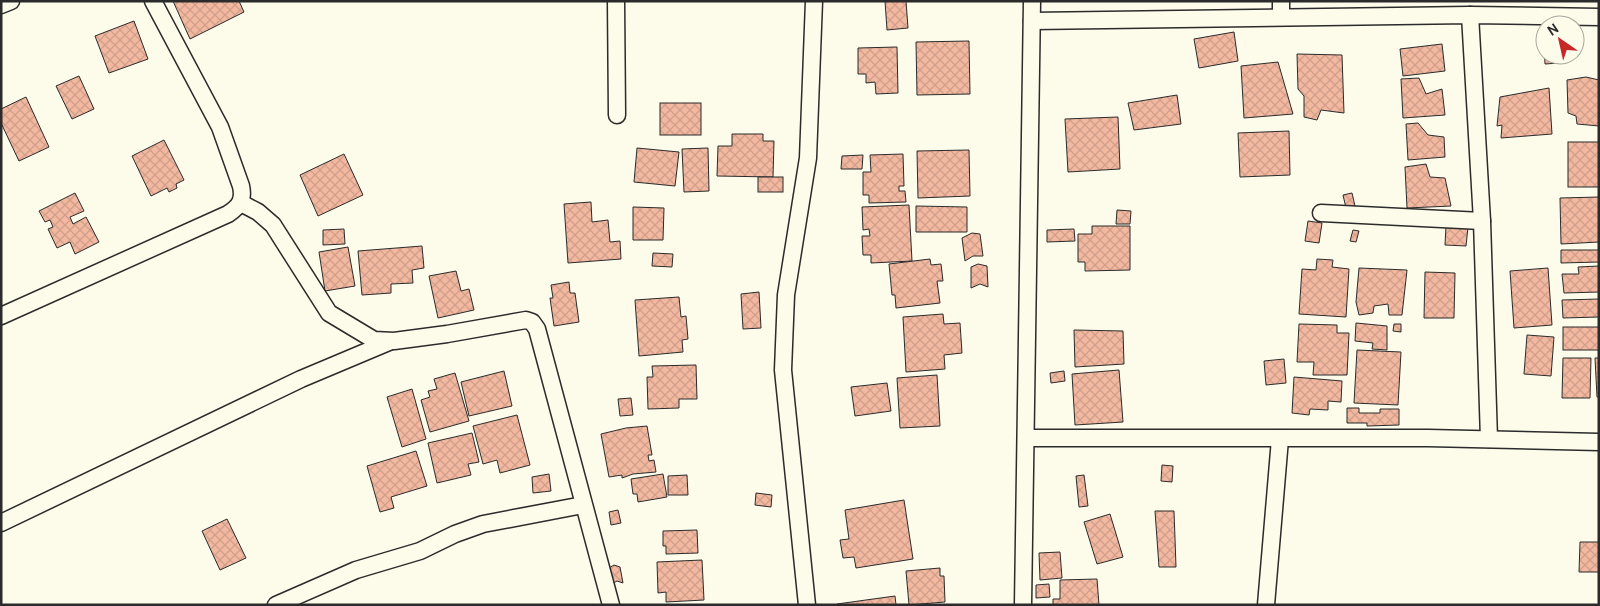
<svg xmlns="http://www.w3.org/2000/svg" width="1600" height="606" viewBox="0 0 1600 606" font-family="Cabin,sans-serif">
<style>
.building{fill:url(#building-cross-hatch);stroke:#2b2b2b}
.lines{fill:none;stroke-linecap:round;stroke-linejoin:round}
.street-casing{stroke:#2b2b2b;stroke-width:19}
.street{stroke:#fdfbea;stroke-width:16}
</style>
<defs>
<pattern id="building-cross-hatch" width="8" height="8" patternUnits="userSpaceOnUse" patternTransform="scale(1.25)"><rect width="8" height="8" fill="#f2b8a0"/><path d="M0 0l8 8M0 8l8-8" fill="none" stroke="#d09e8a"/></pattern>
</defs>
<rect width="100%" height="100%" fill="#fdfbea"/>
<g class="building">
<polygon points="173,1 239,1 244,12 190,39"/>
<polygon points="885,1 906,1 908,28 887,30"/>
<polygon points="134,21 148,59 109,73 95,36"/>
<polygon points="1234,32 1238,61 1199,68 1194,39"/>
<polygon points="969,41 970,94 917,95 916,42"/>
<polygon points="1442,44 1445,71 1403,76 1400,49"/>
<polygon points="1544,45 1545,55 1559,55 1559,63 1545,64"/>
<polygon points="897,47 898,93 876,94 875,82 866,83 866,74 858,74 858,48"/>
<polygon points="1297,54 1342,55 1344,113 1321,110 1317,120 1304,117 1304,96 1298,89"/>
<polygon points="1278,62 1293,114 1244,118 1241,66"/>
<polygon points="79,76 94,109 72,119 56,86"/>
<polygon points="1586,77 1599,80 1599,126 1577,124 1576,116 1568,113 1567,80"/>
<polygon points="1419,78 1426,94 1442,89 1445,115 1403,118 1401,79"/>
<polygon points="1549,88 1552,134 1501,138 1502,125 1497,126 1500,97"/>
<polygon points="1177,95 1181,124 1134,130 1128,103"/>
<polygon points="26,97 49,147 19,161 1,123 1,109"/>
<rect x="660" y="103" width="41" height="32"/>
<polygon points="1118,117 1120,169 1068,172 1065,119"/>
<polygon points="1418,123 1428,135 1444,137 1445,157 1408,160 1406,124"/>
<polygon points="1289,131 1290,175 1240,177 1238,133"/>
<polygon points="732,134 763,134 763,141 774,141 773,177 717,176 718,146 732,146"/>
<polygon points="164,140 184,180 176,184 177,188 169,192 167,188 151,196 132,156"/>
<rect x="1568" y="142" width="31" height="45"/>
<polygon points="637,148 679,152 675,186 634,182"/>
<polygon points="708,148 709,191 684,192 682,149"/>
<polygon points="969,150 970,196 918,198 917,151"/>
<polygon points="344,154 363,195 318,216 300,175"/>
<polygon points="903,154 904,186 899,186 899,191 905,191 906,202 869,203 869,195 863,195 863,172 871,172 870,155"/>
<polygon points="863,155 862,169 841,169 842,156"/>
<polygon points="1426,164 1430,177 1445,178 1451,206 1407,208 1405,167"/>
<rect x="758" y="177" width="25" height="15"/>
<polygon points="75,193 84,211 70,217 73,224 86,217 99,242 75,254 70,242 57,248 48,229 53,227 50,220 45,222 39,211"/>
<polygon points="1352,193 1355,206 1346,208 1343,195"/>
<polygon points="1599,197 1599,242 1561,244 1560,198"/>
<polygon points="591,202 592,222 608,220 610,242 620,241 621,259 568,263 564,204"/>
<polygon points="909,205 912,261 871,263 871,255 863,255 862,236 870,236 869,229 863,230 862,207"/>
<polygon points="916,206 967,207 967,232 916,232"/>
<polygon points="633,207 664,208 663,240 633,240"/>
<polygon points="1117,210 1131,211 1130,224 1116,224"/>
<polygon points="1308,221 1322,223 1319,243 1305,241"/>
<polygon points="1092,226 1130,226 1130,270 1085,271 1085,262 1078,262 1078,234 1092,234"/>
<polygon points="1446,226 1468,227 1466,246 1445,245"/>
<polygon points="344,229 345,244 323,245 323,230"/>
<polygon points="1074,229 1075,241 1047,242 1047,230"/>
<polygon points="1353,230 1359,231 1356,242 1350,241"/>
<polygon points="972,233 980,234 983,256 973,256 965,261 962,238"/>
<polygon points="422,246 424,268 412,270 413,283 391,284 391,293 362,295 358,251"/>
<polygon points="348,247 355,286 325,291 319,252"/>
<polygon points="1561,250 1599,250 1599,262 1561,263"/>
<polygon points="653,253 673,254 672,267 652,266"/>
<polygon points="930,259 931,265 941,264 943,281 937,281 940,303 896,308 895,295 892,295 889,264"/>
<polygon points="1317,259 1333,260 1332,267 1349,269 1346,317 1299,314 1302,269 1316,270"/>
<polygon points="978,264 987,266 988,287 980,284 971,288 971,267"/>
<polygon points="1599,266 1599,292 1564,293 1562,274 1579,274 1578,267"/>
<polygon points="1359,268 1407,270 1402,315 1389,315 1388,304 1374,306 1373,313 1359,315 1356,302"/>
<polygon points="1548,268 1552,325 1514,328 1510,271"/>
<polygon points="456,271 461,291 469,289 474,310 438,318 429,276"/>
<polygon points="1425,272 1455,273 1454,318 1424,318"/>
<polygon points="569,282 570,293 575,293 579,322 554,326 550,298 553,298 551,285"/>
<polygon points="759,292 761,328 743,329 741,294"/>
<polygon points="679,297 681,317 686,316 688,339 682,340 683,352 639,356 635,300"/>
<polygon points="1599,299 1599,317 1563,318 1562,300"/>
<polygon points="943,314 944,324 960,323 962,353 944,355 945,369 906,372 903,317"/>
<polygon points="1356,323 1387,326 1387,350 1372,349 1373,343 1355,341"/>
<polygon points="1299,324 1337,325 1337,333 1349,333 1347,375 1313,375 1314,362 1297,362"/>
<polygon points="1394,324 1401,324 1401,332 1393,331"/>
<rect x="1563" y="327" width="36" height="23"/>
<polygon points="1074,330 1123,331 1124,364 1075,367"/>
<polygon points="1527,335 1554,337 1551,376 1524,374"/>
<polygon points="1357,350 1401,352 1398,405 1354,403"/>
<polygon points="1563,358 1591,358 1590,398 1562,398"/>
<polygon points="1595,358 1599,358 1599,397 1597,397"/>
<polygon points="1284,359 1286,383 1266,385 1264,361"/>
<polygon points="696,365 697,399 679,399 679,408 648,409 647,377 653,377 652,366"/>
<polygon points="1119,370 1123,422 1075,425 1072,374"/>
<polygon points="504,371 512,406 469,416 461,382"/>
<polygon points="1064,371 1065,381 1051,383 1050,373"/>
<polygon points="455,373 469,421 430,432 421,400 430,397 428,391 437,389 434,379"/>
<polygon points="937,375 940,426 900,428 897,378"/>
<polygon points="1294,377 1342,381 1341,402 1328,401 1328,410 1310,409 1309,415 1292,413"/>
<polygon points="887,383 891,411 855,416 851,387"/>
<polygon points="412,389 426,439 402,447 387,397"/>
<polygon points="631,398 633,415 620,416 618,399"/>
<polygon points="1347,408 1359,408 1359,413 1380,413 1380,409 1399,409 1399,425 1367,426 1367,423 1347,423"/>
<polygon points="517,415 530,465 500,473 497,460 483,464 473,426"/>
<polygon points="647,426 652,455 648,455 649,461 654,460 656,472 633,474 622,478 622,475 609,477 601,434 626,428"/>
<polygon points="472,433 479,462 468,464 471,475 437,483 428,443"/>
<polygon points="416,451 427,486 391,497 394,508 380,512 367,466"/>
<polygon points="1162,465 1173,466 1172,482 1161,481"/>
<polygon points="549,474 551,491 533,493 532,477"/>
<polygon points="663,474 667,497 638,502 637,494 633,494 631,479"/>
<polygon points="687,475 688,495 668,495 668,476"/>
<polygon points="1084,475 1088,506 1079,507 1076,476"/>
<polygon points="756,493 772,495 771,507 755,505"/>
<polygon points="904,500 913,559 856,568 854,557 843,558 840,540 849,539 845,510"/>
<polygon points="618,510 621,523 611,525 609,512"/>
<polygon points="1155,511 1174,511 1176,567 1159,567"/>
<polygon points="1110,514 1123,557 1097,564 1084,522"/>
<polygon points="227,519 246,558 220,570 202,531"/>
<polygon points="697,530 698,553 666,554 666,546 663,546 663,531"/>
<polygon points="1580,542 1599,542 1599,572 1579,572"/>
<polygon points="1060,552 1062,578 1040,580 1039,553"/>
<polygon points="702,560 704,600 666,602 666,592 658,593 657,562"/>
<polygon points="614,565 620,567 623,583 617,581 610,585 607,569"/>
<polygon points="940,568 940,576 944,576 945,602 909,605 906,571"/>
<polygon points="1097,579 1099,605 1053,605 1053,599 1060,599 1060,580"/>
<polygon points="1049,584 1050,597 1036,598 1036,585"/>
<polygon points="895,596 896,605 837,605 837,604"/>
</g>
<g class="lines">
<g class="street-casing">
<g id="street">
<polyline points="616,1 617,115"/>
<polyline points="1281,1 1281,17"/>
<polyline points="1,5 11,1"/>
<polyline points="1470,15 1482,221 1489,439"/>
<polyline points="1032,21 1470,15 1599,17"/>
<polyline points="241,203 258,212 273,225 329,313 374,340 394,341 447,334 526,320 532,322 537,329 611,605"/>
<polyline points="1321,213 1482,221"/>
<path d="M1,316L228,214C240,206 244,200 241,186L220,127L153,1"/>
<polyline points="1028,438 1428,438 1599,442"/>
<polyline points="1,523 301,379 389,342"/>
<polyline points="276,605 356,570 420,551 455,534 483,524 583,505"/>
<polyline points="807,605 783,370 786,295 808,158 814,1"/>
<polyline points="1023,605 1032,1"/>
<polyline points="1266,605 1280,439"/>
</g>
</g>
<use href="#street" class="street"/>
</g>
<rect width="1600" height="606" fill="none" stroke="#2b2b2b" stroke-width="5"/>
<g transform="translate(1560 40) rotate(326)"><circle r="24" fill="#fdfbea" stroke="#a9a89e"/>
<path d="M0-4L9 19L0 12L-9 19Z" fill="#c62828"/>
<text y="-8" font-size="14" font-weight="bold" text-anchor="middle" fill="#2b2b2b">N</text>
</g>
</svg>
